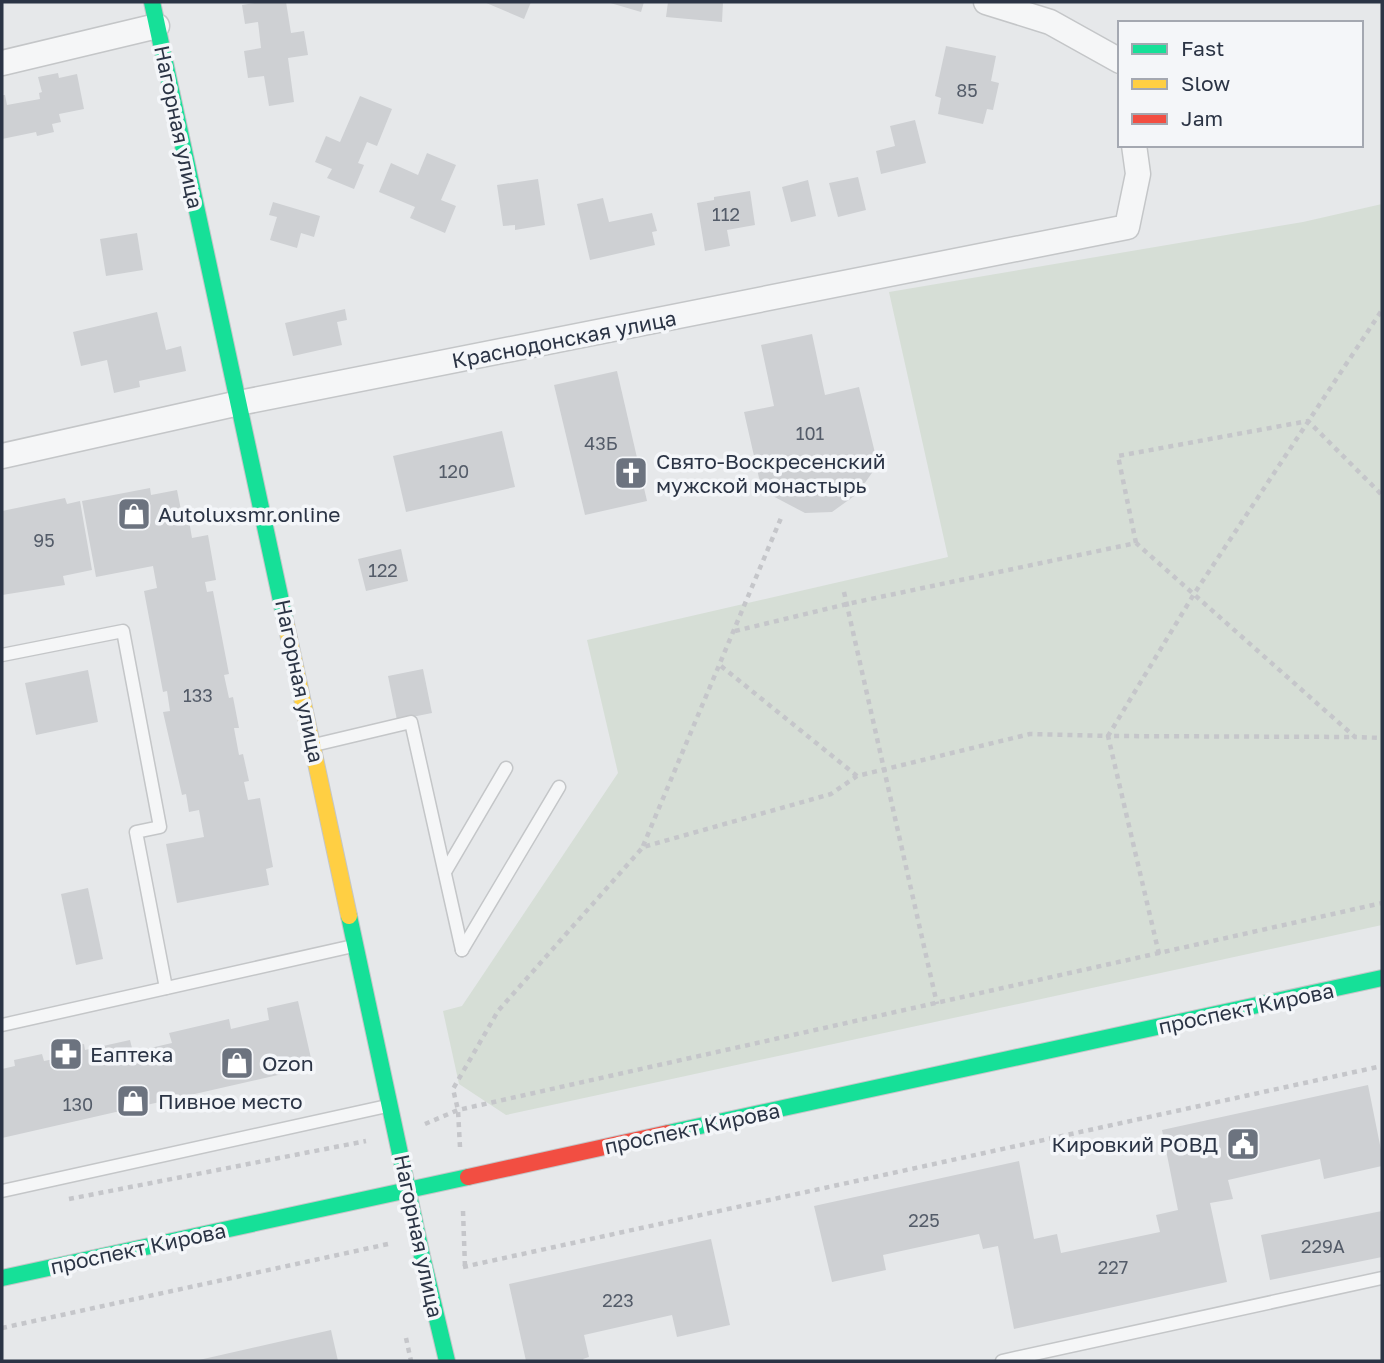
<svg xmlns="http://www.w3.org/2000/svg" width="1384" height="1363" font-family="'Golos Text',sans-serif">
<style>
.green{fill:#d6ded6}
.building{fill:#ced0d3}
.lines{fill:none;stroke-linecap:round;stroke-linejoin:round}
.lane-casing{stroke:#c4c6c8;stroke-width:15}
.street-casing{stroke:#c4c6c8;stroke-width:27}
.fast-casing{stroke:#c4c6c8;stroke-width:18}
.slow-casing{stroke:#c4c6c8;stroke-width:18}
.jam-casing{stroke:#c4c6c8;stroke-width:18}
.path{stroke:#c5c6ca;stroke-width:4.5;stroke-dasharray:5 5;stroke-linecap:butt}
.lane{stroke:#f5f6f7;stroke-width:12}
.street{stroke:#f5f6f7;stroke-width:24}
.fast{stroke:#16e098;stroke-width:16}
.slow{stroke:#ffcf43;stroke-width:16}
.jam{stroke:#f24e42;stroke-width:16}
.labels{text-anchor:middle;dominant-baseline:central;stroke-width:7;stroke-linejoin:round;paint-order:stroke}
.number-label{font-size:18px;fill:#545c69}
.street-label{font-size:21px;fill:#2b3445;stroke:#f4f6f9}
.poi-label{font-size:21px;fill:#2b3445;stroke:#f4f6f9;text-anchor:start}
</style>
<rect width="100%" height="100%" fill="#e6e8ea"/>
<path class="green" d="M1382 204V925L506 1115 459 1084 443 1011 462 1006 618 773 587 640 948 557 889 292 1303 222Z"/>
<g class="building">
<path d="M260 2H286L291 33 304 31 308 55 288 58 294 102 269 106 264 76 248 78 244 51 261 48 258 22 245 24 242 5Z"/>
<path d="M484 2H531L524 19Z"/>
<path d="M607 2H644L641 12Z"/>
<path d="M668 2H723L722 22 666 17Z"/>
<path d="M946 46 996 56 991 81 999 83 993 110 987 109 983 124 938 114 941 98 935 96Z"/>
<path d="M58 73 59 78 77 74 84 109 59 114 61 122 52 124 54 132 37 136 36 132 2 139V95H5L7 105 40 99 39 93 42 92 38 77Z"/>
<path d="M360 96 392 109 377 146 367 142 358 163 364 165 354 189 327 178 332 169 315 162 326 136 340 142Z"/>
<path d="M915 120 926 163 881 174 876 151 895 146 890 126Z"/>
<path d="M427 153 456 165 441 200 456 206 445 233 410 218 415 207 379 192 391 163 418 175Z"/>
<path d="M858 177 866 210 838 217 829 183Z"/>
<path d="M538 179 545 225 515 230V225L503 226 497 185Z"/>
<path d="M808 180 816 216 791 222 782 187Z"/>
<path d="M750 191 755 225 727 230 730 246 705 251 697 203 714 200V197Z"/>
<path d="M603 198 609 222 652 213 657 231 652 232 655 245 590 260 577 204Z"/>
<path d="M273 202 320 216 314 237 301 233 297 248 270 240 277 217 269 215Z"/>
<path d="M137 233 143 270 106 276 100 239Z"/>
<path d="M345 309 347 320 337 322 342 345 293 356 285 323Z"/>
<path d="M157 312 166 350 181 346 186 371 139 381 140 387 114 393 107 360 81 366 73 332Z"/>
<path d="M812 334 825 395 859 387 875 453 874 470 857 494 832 512 805 513 767 493 759 478 744 412 774 406 761 345Z"/>
<path d="M617 371 647 501 585 515 554 385Z"/>
<path d="M502 431 515 487 406 512 393 456Z"/>
<path d="M150 488 151 495 177 490 181 510 187 509 192 538 208 535 216 580 205 582 207 592 213 591 229 674 224 675 229 698 233 697 239 728H234L239 755 243 754 249 781 244 782 248 800 260 798 273 867 266 869 269 885 177 903 166 844 204 837 199 810 189 812 186 794 182 795 163 712 170 711 167 691 163 692 144 591 157 588 153 566 96 577 82 501Z"/>
<path d="M65 498 67 504 80 501 92 570 63 576 65 585 2 595V511Z"/>
<path d="M401 549 408 581 366 591 358 559Z"/>
<path d="M423 669 432 713 397 720 388 676Z"/>
<path d="M88 670 98 722 36 735 25 683Z"/>
<path d="M88 888 103 959 76 965 61 894Z"/>
<path d="M298 1001 313 1067 2 1138V1069L15 1066 14 1060 42 1054 44 1061 59 1058 57 1050 84 1044 85 1050 130 1040 133 1052 172 1043 169 1033 229 1019 231 1029 269 1020 267 1008Z"/>
<path d="M1368 1085 1382 1155V1166L1324 1179 1320 1159 1228 1180 1233 1199 1210 1203 1227 1282 1014 1329 998 1246 983 1249 979 1234 883 1255 886 1270 832 1282 814 1206 1019 1161 1034 1239 1057 1234 1061 1253 1160 1232 1156 1215 1178 1210 1162 1130Z"/>
<path d="M1382 1211V1257L1270 1280 1261 1235Z"/>
<path d="M711 1239 730 1325 677 1337 672 1315 584 1335 589 1357 583 1359 584 1361H526L509 1284Z"/>
<path d="M331 1330 338 1361H199V1360Z"/>
</g>
<g class="lines">
<defs>
<g id="lane">
<path d="M2 655 123 631 160 827 136 832 166 988"/>
<path d="M314 745 411 722 462 950"/>
<path d="M445 872 506 768"/>
<path d="M462 950 559 787"/>
<path d="M2 1025 353 946"/>
<path d="M2 1191 387 1106"/>
<path d="M1002 1361 1382 1278"/>
</g>
<g id="street">
<path d="M986 2 1050 22 1120 61"/>
<path d="M2 63 157 26"/>
<path d="M2 456 239 403 1127 227 1138 174 1134 145"/>
</g>
<g id="fast">
<path d="M152 2 286 624"/>
<path d="M349 916 422 1256 447 1361"/>
<path d="M668 1133 1382 978"/>
<path d="M2 1278 468 1177"/>
</g>
<path id="slow" d="M286 624 349 916"/>
<path id="jam" d="M468 1177 668 1133"/>
</defs>
<use href="#lane" class="lane-casing"/>
<use href="#street" class="street-casing"/>
<use href="#fast" class="fast-casing"/>
<use href="#slow" class="slow-casing"/>
<use href="#jam" class="jam-casing"/>
<g class="path">
<path d="M1136 543 1118 456 1308 421 1382 495"/>
<path d="M844 592 937 1004"/>
<path d="M735 631 847 604 1136 543 1355 737 1382 738"/>
<path d="M721 666 857 776"/>
<path d="M643 846 781 518"/>
<path d="M1159 954 1108 736 1355 737"/>
<path d="M425 1124 458 1110 1382 903"/>
<path d="M460 1147 458 1110 453 1089 498 1011 643 847 831 794 857 776 1030 734 1108 736 1194 594 1382 310"/>
<path d="M69 1199 366 1141"/>
<path d="M463 1211 465 1267"/>
<path d="M463 1267 1382 1066"/>
<path d="M2 1328 388 1244"/>
<path d="M406 1338 411 1361"/>
</g>
<use href="#lane" class="lane"/>
<use href="#street" class="street"/>
<use href="#fast" class="fast"/>
<use href="#slow" class="slow"/>
<use href="#jam" class="jam"/>
</g>
<defs>
<symbol id="church-square" viewBox="-11 -11 22 22"><rect x="-9" y="-9" width="18" height="18" rx="4" fill="#6c737f" stroke="#f4f6f9"/><path d="M-1.2-6h2.4v3.5h3.3v2.4h-3.3V6h-2.4V-.1h-3.3v-2.4h3.3Z" fill="#fff"/></symbol>
<symbol id="shop-square" viewBox="-11 -11 22 22"><rect x="-9" y="-9" width="18" height="18" rx="4" fill="#6c737f" stroke="#f4f6f9"/><path d="M-5-2.5h2.3a2.7 3.5 0 0 1 5.4 0H5L5.5 6h-11ZM-1.5-2.5h3a1.5 2.3 0 0 0-3 0Z" fill="#fff"/></symbol>
<symbol id="pharmacy-square" viewBox="-11 -11 22 22"><rect x="-9" y="-9" width="18" height="18" rx="4" fill="#6c737f" stroke="#f4f6f9"/><path d="M-2-6h4v4h4v4h-4v4h-4v-4h-4v-4h4Z" fill="#fff"/></symbol>
<symbol id="civic-square" viewBox="-11 -11 22 22"><rect x="-9" y="-9" width="18" height="18" rx="4" fill="#6c737f" stroke="#f4f6f9"/><path d="M-.6-6.5H3V-4.5H.6V-3L4-1V1h2V6H-6V1h2V-1L-.6-3ZM-1.2 2.5V6h2.4V2.5Z" fill="#fff"/></symbol>
</defs>
<g fill-rule="evenodd">
<use href="#church-square" x="612" y="454" width="38" height="38"/>
<use href="#shop-square" x="115" y="495" width="38" height="38"/>
<use href="#pharmacy-square" x="47" y="1035" width="38" height="38"/>
<use href="#shop-square" x="218" y="1044" width="38" height="38"/>
<use href="#shop-square" x="114" y="1082" width="38" height="38"/>
<use href="#civic-square" x="1224" y="1125" width="38" height="38"/>
</g>
<g class="labels">
<g class="number-label">
<text x="967" y="90">85</text>
<text x="726" y="214">112</text>
<text x="810" y="433">101</text>
<text x="601" y="443">43Б</text>
<text x="454" y="471">120</text>
<text x="44" y="540">95</text>
<text x="383" y="570">122</text>
<text x="198" y="695">133</text>
<text x="78" y="1104">130</text>
<text x="924" y="1220">225</text>
<text x="1323" y="1246">229А</text>
<text x="1113" y="1267">227</text>
<text x="618" y="1300">223</text>
</g>
<g class="street-label">
<text transform="translate(179 127) rotate(78)">Нагорная улица</text>
<text transform="translate(564 339) rotate(-11)">Краснодонская улица</text>
<text transform="translate(300 681) rotate(78)">Нагорная улица</text>
<text transform="translate(1246 1008) rotate(-12)">проспект Кирова</text>
<text transform="translate(692 1128) rotate(-12)">проспект Кирова</text>
<text transform="translate(419 1236) rotate(78)">Нагорная улица</text>
<text transform="translate(138 1248) rotate(-12)">проспект Кирова</text>
</g>
<g class="poi-label">
<text x="656" y="461">Свято-Воскресенский<tspan x="656" dy="24">мужской монастырь</tspan></text>
<text x="158" y="514">Autoluxsmr.online</text>
<text x="90" y="1054">Еаптека</text>
<text x="262" y="1063">Ozon</text>
<text x="158" y="1101">Пивное место</text>
<text x="1218" y="1144" text-anchor="end">Кировкий РОВД</text>
</g>
</g>
<rect width="1384" height="1363" fill="none" stroke="#2b3445" stroke-width="7"/>
<rect x="1118" y="21" width="245" height="126" fill="#f4f6f9" stroke="#a4a8b1" stroke-width="2"/>
<rect x="1132" y="44" width="35" height="10" fill="#16e098" stroke="#a4a8b1" stroke-width="2"/>
<text x="1181" y="56" font-size="21" fill="#2b3445">Fast</text>
<rect x="1132" y="79" width="35" height="10" fill="#ffcf43" stroke="#a4a8b1" stroke-width="2"/>
<text x="1181" y="91" font-size="21" fill="#2b3445">Slow</text>
<rect x="1132" y="114" width="35" height="10" fill="#f24e42" stroke="#a4a8b1" stroke-width="2"/>
<text x="1181" y="126" font-size="21" fill="#2b3445">Jam</text>
</svg>
